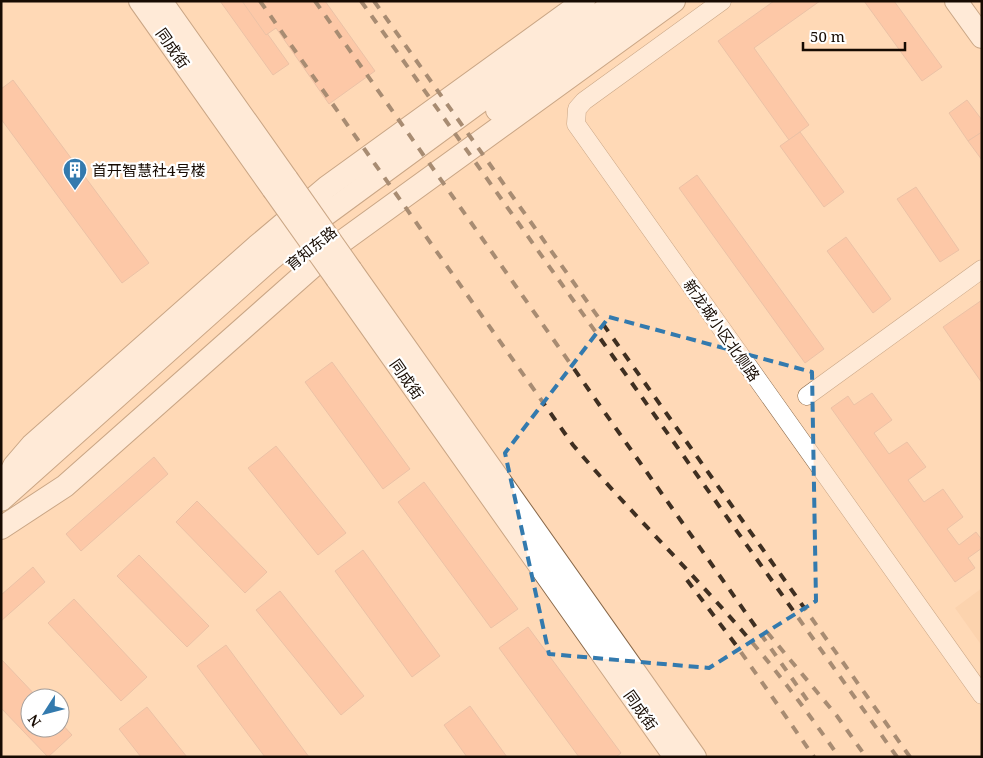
<svg xmlns="http://www.w3.org/2000/svg" width="983" height="758" font-family="'Noto Serif','Noto Sans SC',serif">
<style>
.built{fill:#f8cca5}
.building{fill:#fab495;stroke:#d3a591}
.lines{fill:none;stroke-linecap:round;stroke-linejoin:round}
.minor-casing{stroke:#896849;stroke-width:19}
.major-casing{stroke:#896849;stroke-width:24}
.minor{stroke:#fff;stroke-width:18}
.major{stroke:#fff;stroke-width:22}
.rail{stroke:#3f2f21;stroke-width:4;stroke-dasharray:9 9;stroke-linecap:butt}
.major-bridge-casing{stroke:#896849;stroke-width:24;stroke-linecap:butt}
.major-bridge{stroke:#fff;stroke-width:22}
.marked{fill:none;stroke:#337aae;stroke-width:4;stroke-dasharray:10 6;stroke-linejoin:round}
.labels{text-anchor:middle;dominant-baseline:central;stroke-width:4.5;stroke-linejoin:round;paint-order:stroke}
.street-label{font-size:15px;fill:#170b02;stroke:#fff}
.poi-label{font-size:15px;fill:#170b02;stroke:#fff;text-anchor:start}
</style>
<rect width="100%" height="100%" fill="#ffd9b7"/>
<path class="built" d="M982 588V646L955 608Z"/>
<g class="building">
<path d="M220 1H244L289 64 273 75Z"/>
<path d="M242 1H325L375 71 329 104 276 28 266 35Z"/>
<path d="M774 1H820L754 48 809 125 789 140 718 41Z"/>
<path d="M864 1H894L942 67 922 81Z"/>
<path d="M13 80 149 263 122 283 1 119V89Z"/>
<path d="M967 100 982 120V132L968 141 949 113Z"/>
<path d="M800 132 844 192 824 207 780 146Z"/>
<path d="M982 132V160L968 141Z"/>
<path d="M697 175 824 349 805 363 679 188Z"/>
<path d="M916 187 959 250 940 262 897 199Z"/>
<path d="M846 237 891 299 873 313 827 251Z"/>
<path d="M982 300 981 330 982 383 943 327Z"/>
<path d="M332 362 410 469 383 489 305 382Z"/>
<path d="M872 393 892 420 874 433 889 454 907 442 926 467 908 480 924 502 943 489 963 517 947 529 959 545 976 532 982 540V548L968 558 975 568 955 582 831 408 848 396 854 405Z"/>
<path d="M276 446 346 533 318 555 248 468Z"/>
<path d="M154 457 168 474 81 551 66 534Z"/>
<path d="M424 482 518 609 491 628 398 502Z"/>
<path d="M197 501 267 572 245 593 176 522Z"/>
<path d="M363 550 440 656 412 677 335 571Z"/>
<path d="M139 555 209 626 187 647 117 576Z"/>
<path d="M33 567 45 582 1 621V595Z"/>
<path d="M280 591 364 696 341 715 256 610Z"/>
<path d="M74 599 147 677 121 701 48 623Z"/>
<path d="M528 627 621 753 616 757H579L499 648Z"/>
<path d="M226 645 309 757H265L197 666Z"/>
<path d="M2 660 38 698H30V728H60V722L72 735 48 757 1 708Z"/>
<path d="M470 706 507 757H467L444 725Z"/>
<path d="M147 707 187 757H141L119 729Z"/>
</g>
<g class="lines">
<defs>
<g id="minor">
<path d="M722 1 584 101 577 109 576 124 982 695"/>
<path d="M807 396 982 269"/>
</g>
<g id="major">
<path d="M140 1 273 189"/>
<path d="M161 1 287 179"/>
<path d="M956 1 982 37"/>
<path d="M497 110 646 1"/>
<path d="M351 270 695 757"/>
<path d="M337 279 675 757"/>
<path d="M1 492 14 466 32 445 257 246 327 187 584 1"/>
<path d="M1 500 270 260 317 221 617 1"/>
<path d="M1 528 65 486 336 246 674 1"/>
</g>
</defs>
<use href="#minor" class="minor-casing"/>
<use href="#major" class="major-casing"/>
<use href="#minor" class="minor"/>
<use href="#major" class="major"/>
<g class="rail">
<path d="M260 1 573 445C628 510 689 569 744 633 778 672 809 714 839 757"/>
<path d="M315 1 810 704"/>
<path d="M361 1 897 757"/>
<path d="M374 1 910 757"/>
<path d="M687 580 736 645 814 757"/>
<path d="M767 632 837 716 866 757"/>
</g>
<defs>
<g id="major-bridge">
<path d="M287 179 351 270"/>
<path d="M273 189 337 279"/>
</g>
</defs>
<use href="#major-bridge" class="major-bridge-casing"/>
<use href="#major-bridge" class="major-bridge"/>
</g>
<path d="M0 0H983V758H0ZM609 317 812 372 816 601 709 668 549 654 505 453Z" fill="#ffd9b7" fill-opacity=".55" fill-rule="evenodd"/>
<path class="marked" d="M609 317 812 372 816 601 709 668 549 654 505 453Z"/>
<defs>
<symbol id="building-pin" viewBox="-11 -11 22 30"><path d="M0 17L-7.5 6A9.5 9.5 0 1 1 7.5 6Z" fill="#337aae" stroke="#fff"/><path d="M-4-6H4V6H1V3H-1V6H-4ZM-2.5-4.3h1.7v1.8h-1.7ZM.8-4.3h1.7v1.8H.8ZM-2.5-1h1.7V.8h-1.7ZM.8-1h1.7V.8H.8Z" fill="#fff"/></symbol>
</defs>
<g fill-rule="evenodd">
<use href="#building-pin" x="61" y="156" width="28" height="38"/>
</g>
<g class="labels">
<g class="street-label">
<text transform="translate(173 48) rotate(55)">同成街</text>
<text transform="translate(311 248) rotate(-39)">育知东路</text>
<text transform="translate(722 330) rotate(55)">新龙城小区北侧路</text>
<text transform="translate(407 379) rotate(55)">同成街</text>
<text transform="translate(641 710) rotate(55)">同成街</text>
</g>
<g class="poi-label">
<text x="92" y="170">首开智慧社4号楼</text>
</g>
</g>
<rect width="983" height="758" fill="none" stroke="#170b02" stroke-width="5"/>
<g transform="translate(45 713) rotate(234)"><circle r="24" fill="#ffffff" stroke="#a29d9a"/>
<path d="M0-4L9 19L0 12L-9 19Z" fill="#337aae"/>
<text y="-8" font-size="14" font-weight="bold" text-anchor="middle" fill="#170b02">N</text>
</g>
<path d="M803 42v8h102v-8" fill="none" stroke="#170b02" stroke-width="2.5"/>
<text x="810" y="42" font-size="15" fill="#170b02" stroke="#ffffff" stroke-width="4" paint-order="stroke">50 m</text>
</svg>
